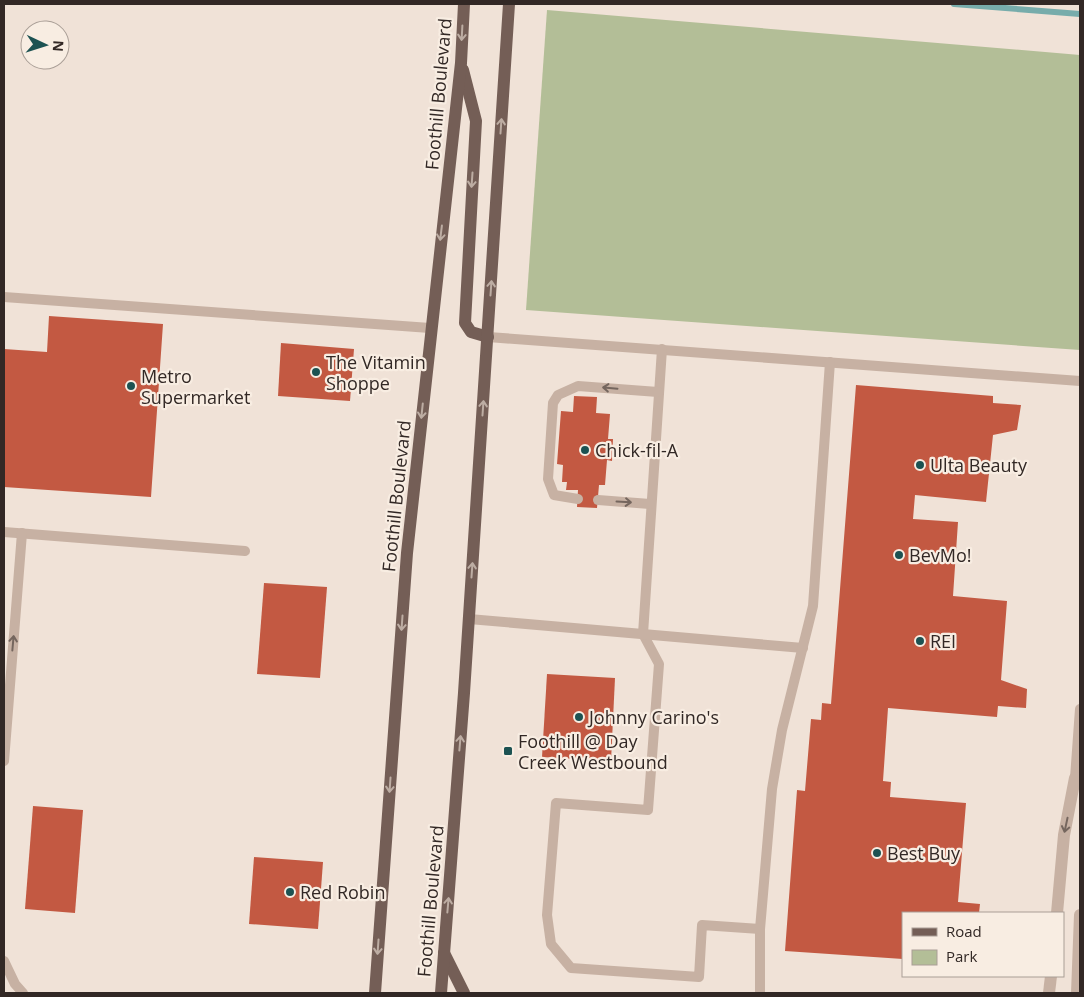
<svg xmlns="http://www.w3.org/2000/svg" width="1084" height="997" font-family="'Open Sans',sans-serif">
<style>
.green{fill:#b3be97}
.lines{fill:none;stroke-linecap:round;stroke-linejoin:round}
.stream{stroke:#77acab;stroke-width:6}
.building{fill:#c35942}
.lane{stroke:#c7b1a3;stroke-width:10}
.street{stroke:#c7b1a3;stroke-width:12}
.primary{stroke:#745e56;stroke-width:12}
.oneway{stroke:#bdada3}
.oneway2{stroke:#75665e}
.poi-dot{fill:#1c5252;stroke:#f8ede2;stroke-width:2}
.labels{text-anchor:middle;dominant-baseline:central;stroke-width:4.5;stroke-linejoin:round;paint-order:stroke}
.street-label{font-size:18px;fill:#322825;stroke:#f8ede2}
.poi-label{font-size:18px;fill:#322825;stroke:#f8ede2;text-anchor:start}
</style>
<rect width="100%" height="100%" fill="#f0e2d7"/>
<path class="green" d="M547 10 1080 55V350L526 310Z"/>
<g class="lines">
<path class="stream" d="M954 4 1080 14"/>
</g>
<g class="building">
<path d="M49 316 163 324 151 497 4 487V349L47 352Z"/>
<path d="M281 343 354 349 350 401 278 396Z"/>
<path d="M856 385 993 396V403L1021 405 1017 430 993 435 986 502 915 495 913 519 958 522 953 596 1007 601 1001 680 1027 689 1026 708 998 706 997 717 888 708 883 781 891 782 890 797 966 803 958 902 980 904 979 913H903V959L785 951 797 790 805 791 811 719 821 720 822 703 831 704Z"/>
<path d="M574 396 597 397 596 413 610 414 608 439H613L612 461 607 460 605 485H599L597 508 577 507 578 490H566L567 482H562L563 465 557 464 561 411 573 412Z"/>
<path d="M264 583 327 587 320 678 257 674Z"/>
<path d="M547 674 615 678 611 761 542 757Z"/>
<path d="M33 806 83 810 75 913 25 909Z"/>
<path d="M254 857 323 862 318 929 249 924Z"/>
</g>
<g class="lines">
<g class="lane">
<path d="M4 297 430 328"/>
<path d="M488 337 1080 381"/>
<path d="M662 349 643 634 659 664 648 810 556 803 547 915 551 944 571 968 699 977 702 925 760 929"/>
<path d="M578 499 554 495 548 479 553 403 558 395 578 386 658 392"/>
<path d="M598 500 650 504"/>
<path d="M4 532 245 551"/>
<path d="M469 619 803 648"/>
<path d="M1080 709 1075 778H1080"/>
<path d="M4 761 22 533"/>
<path d="M4 961 15 984 23 993"/>
<path d="M760 993V929L772 789 782 730 813 606 830 362"/>
</g>
<g class="street">
<path d="M1057 913 1064 835 1075 778"/>
<path d="M1049 993 1051 976"/>
<path d="M1077 993 1080 915"/>
</g>
<g class="primary">
<path d="M463 70 476 121 465 323 471 332 488 337"/>
<path d="M444 953 464 993"/>
<path d="M375 993 407 553 461 63 464 4"/>
<path d="M441 993 464 693 509 4"/>
</g>
</g>
<defs><path id="oneway-shaft" d="M-6 0H5M1.5-3L5.5 0L1.5 3" fill="none" stroke-width="1.6" stroke-linecap="round" stroke-linejoin="round" transform="scale(1.25)"/></defs>
<g class="oneway">
<use href="#oneway-shaft" transform="translate(462 33) rotate(93)"/>
<use href="#oneway-shaft" transform="translate(501 126) rotate(-86)"/>
<use href="#oneway-shaft" transform="translate(472 180) rotate(94)"/>
<use href="#oneway-shaft" transform="translate(441 233) rotate(97)"/>
<use href="#oneway-shaft" transform="translate(491 288) rotate(-86)"/>
<use href="#oneway-shaft" transform="translate(483 408) rotate(-86)"/>
<use href="#oneway-shaft" transform="translate(422 411) rotate(96)"/>
<use href="#oneway-shaft" transform="translate(472 570) rotate(-86)"/>
<use href="#oneway-shaft" transform="translate(402 623) rotate(94)"/>
<use href="#oneway-shaft" transform="translate(460 743) rotate(-85)"/>
<use href="#oneway-shaft" transform="translate(390 785) rotate(94)"/>
<use href="#oneway-shaft" transform="translate(448 905) rotate(-85)"/>
<use href="#oneway-shaft" transform="translate(378 947) rotate(94)"/>
</g>
<g class="oneway2">
<use href="#oneway-shaft" transform="translate(610 388) rotate(-175)"/>
<use href="#oneway-shaft" transform="translate(624 502) rotate(3)"/>
<use href="#oneway-shaft" transform="translate(13 643) rotate(-85)"/>
<use href="#oneway-shaft" transform="translate(1066 825) rotate(102)"/>
</g>
<g class="poi-dot">
<circle cx="316" cy="372" r="5"/>
<circle cx="131" cy="386" r="5"/>
<circle cx="585" cy="450" r="5"/>
<circle cx="920" cy="465" r="5"/>
<circle cx="899" cy="555" r="5"/>
<circle cx="920" cy="641" r="5"/>
<circle cx="579" cy="717" r="5"/>
<rect x="503" y="746" width="10" height="10" rx="2.5"/>
<circle cx="877" cy="853" r="5"/>
<circle cx="290" cy="892" r="5"/>
</g>
<g class="labels">
<g class="street-label">
<text transform="translate(438 94) rotate(-85)">Foothill Boulevard</text>
<text transform="translate(396 496) rotate(-84)">Foothill Boulevard</text>
<text transform="translate(430 901) rotate(-85)">Foothill Boulevard</text>
</g>
<g class="poi-label">
<text x="326" y="362">The Vitamin<tspan x="326" dy="21">Shoppe</tspan></text>
<text x="141" y="376">Metro<tspan x="141" dy="21">Supermarket</tspan></text>
<text x="595" y="450">Chick-fil-A</text>
<text x="930" y="465">Ulta Beauty</text>
<text x="909" y="555">BevMo!</text>
<text x="930" y="641">REI</text>
<text x="589" y="717">Johnny Carino's</text>
<text x="518" y="741">Foothill @ Day<tspan x="518" dy="21">Creek Westbound</tspan></text>
<text x="887" y="853">Best Buy</text>
<text x="300" y="892">Red Robin</text>
</g>
</g>
<rect width="1084" height="997" fill="none" stroke="#322825" stroke-width="10"/>
<rect x="902" y="912" width="162" height="65" fill="#f8ede2" stroke="#a99e96"/>
<rect x="912" y="928" width="25" height="8" fill="#745e56" stroke="#a99e96"/>
<text x="946" y="937" font-size="15" fill="#322825">Road</text>
<rect x="912" y="950" width="25" height="15" fill="#b3be97" stroke="#a99e96"/>
<text x="946" y="962" font-size="15" fill="#322825">Park</text>
<g transform="translate(45 45) rotate(94)"><circle r="24" fill="#f8ede2" stroke="#a99e96"/>
<path d="M0-4L9 19L0 12L-9 19Z" fill="#1c5252"/>
<text y="-8" font-size="14" font-weight="bold" text-anchor="middle" fill="#322825">N</text>
</g>
</svg>
